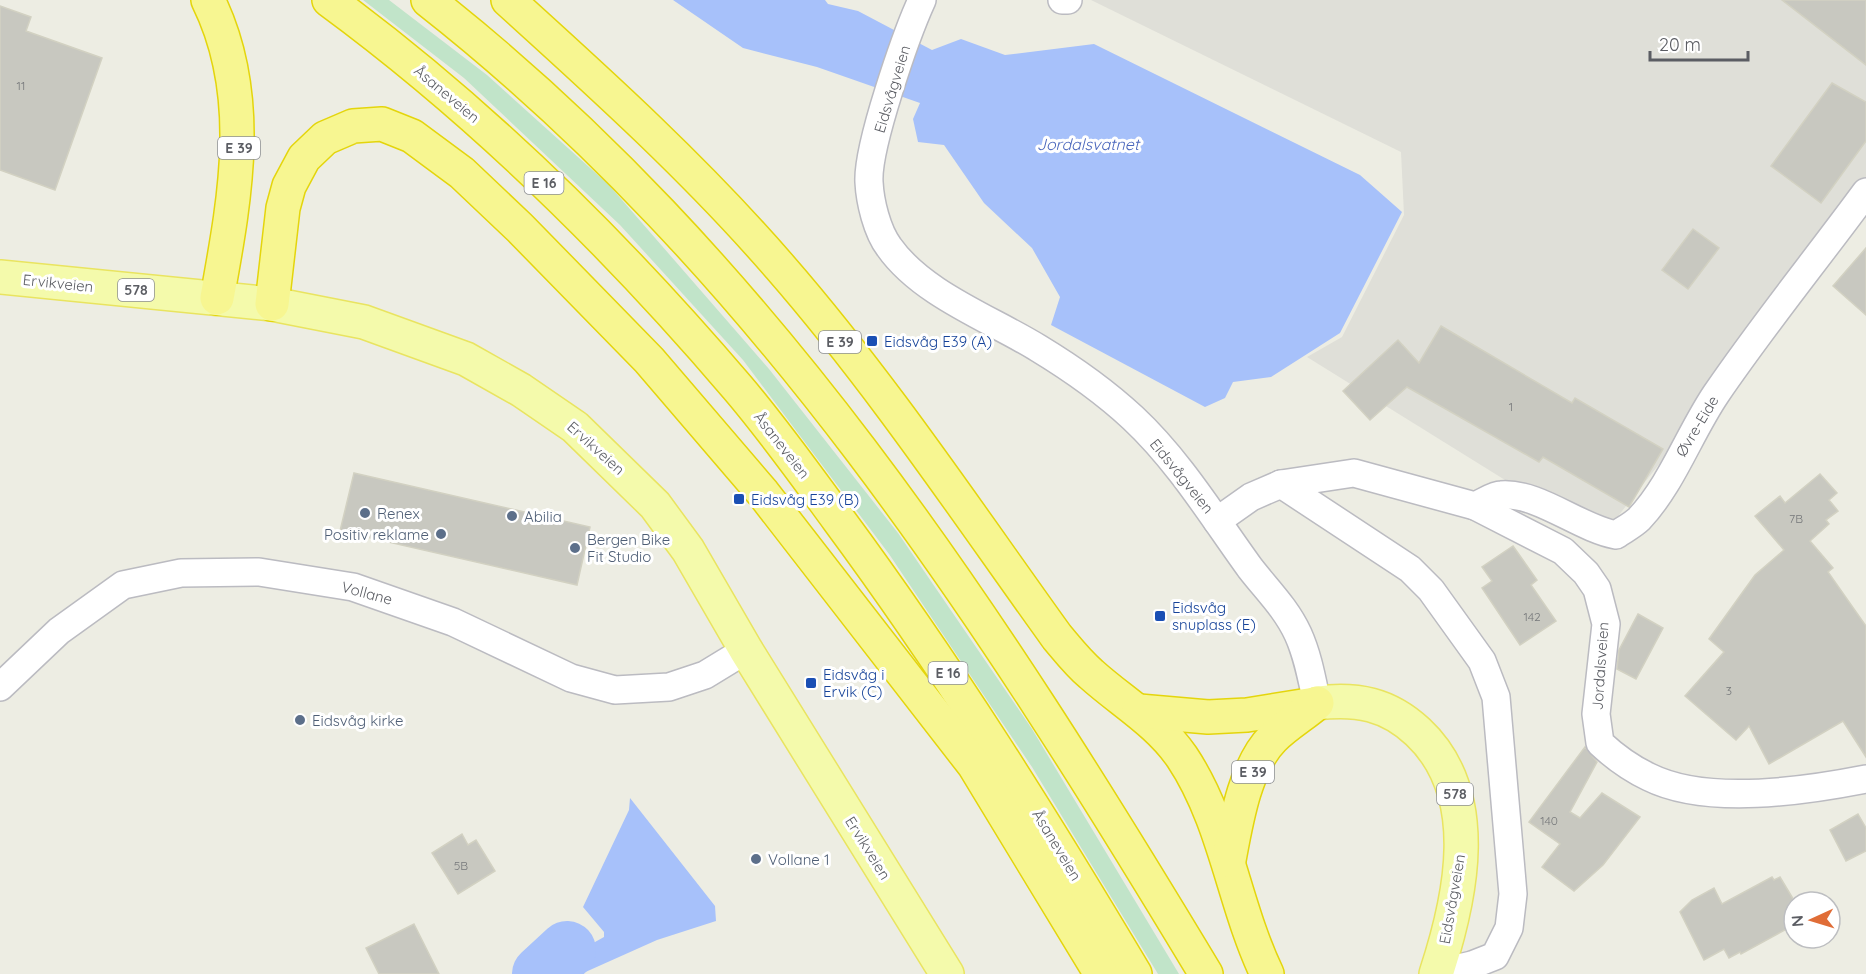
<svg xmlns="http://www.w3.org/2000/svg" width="1866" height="974" font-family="Quicksand,sans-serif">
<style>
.industrial{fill:#dfdfd8}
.green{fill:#c1e4c9}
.water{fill:#a7c1fa}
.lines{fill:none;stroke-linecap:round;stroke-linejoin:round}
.river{stroke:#a7c1fa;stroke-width:58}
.building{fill:#c8c8c0;stroke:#d2d1c2;stroke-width:1.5}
.street-casing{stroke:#bbbbc1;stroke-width:30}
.primary-casing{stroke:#e9e460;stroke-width:36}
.highway-casing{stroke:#e4d50c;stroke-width:36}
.street{stroke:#fff;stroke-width:27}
.primary{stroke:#f4faab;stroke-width:33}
.highway{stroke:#f7f691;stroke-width:33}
.transit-dot{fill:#1a4fb4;stroke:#fff;stroke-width:2}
.service-dot{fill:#5c6f8a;stroke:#fff;stroke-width:2}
.labels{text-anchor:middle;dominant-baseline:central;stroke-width:6;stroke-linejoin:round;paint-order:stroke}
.number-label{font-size:12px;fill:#76787a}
.shield{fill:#fff;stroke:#8c8e92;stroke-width:1.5}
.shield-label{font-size:14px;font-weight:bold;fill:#5b5d63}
.street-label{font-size:15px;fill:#5b5d63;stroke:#fff}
.transit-label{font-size:15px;fill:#164399;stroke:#fff;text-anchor:start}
.service-label{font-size:15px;fill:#4e5e75;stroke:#fff;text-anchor:start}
.water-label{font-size:16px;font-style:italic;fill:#4a66bc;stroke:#fff}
</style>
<rect width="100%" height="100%" fill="#edede3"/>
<path class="industrial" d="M1091 0H1866V202L1600 539 1307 357 1342 337 1404 215 1401 152Z"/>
<path class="green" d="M363 0H389L487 75 609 185 769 369 898 533 1032 729 1179 974H1158L1032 767 889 554 743 360 620 225 464 78Z"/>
<g class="water">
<path d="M673 0H825L828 4 858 11 932 50 961 39 1005 55 1094 44 1360 175 1402 212 1340 333 1271 377 1233 382 1225 398 1205 407 1051 325 1060 297 1032 248 984 203 944 145 918 142 913 119 920 103 817 67 743 48Z"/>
<path d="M630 798 715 906 716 921 657 940 581 974H541L567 950 586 947 604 937V932L583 907 629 810Z"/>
</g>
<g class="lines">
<path class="river" d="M541 974 567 950"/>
</g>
<g class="building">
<path d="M1782 0H1866V65Z"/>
<path d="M0 6 31 17 26 31 102 58 55 190 0 170Z"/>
<path d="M1832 83 1866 102V141L1821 203 1771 166Z"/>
<path d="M1693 229 1719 248 1688 289 1662 270Z"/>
<path d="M1866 248V315L1833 286Z"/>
<path d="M1441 326 1572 403 1575 398 1663 449 1629 507 1543 457 1539 462 1407 387 1370 420 1343 391 1398 340 1419 363Z"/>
<path d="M354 473 590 527 577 585 340 531Z"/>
<path d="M1820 474 1837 493 1829 500 1838 511 1826 520 1829 524 1810 541 1833 568 1828 572 1866 626V757L1843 721 1769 764 1749 726 1736 740 1685 696 1724 652 1709 639 1755 575 1784 550 1755 516 1780 496 1785 503Z"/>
<path d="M1513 546 1537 580 1531 585 1556 621 1520 645 1482 588 1492 581 1482 567Z"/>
<path d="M1638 614 1663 628 1636 679 1617 669 1619 650Z"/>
<path d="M1585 747 1597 762 1570 812 1580 818 1602 793 1640 817 1603 865 1574 891 1542 867 1560 844 1529 822Z"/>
<path d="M1858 814 1866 828V851L1846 861 1830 830Z"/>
<path d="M462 834 468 845 476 840 495 871 458 894 432 853Z"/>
<path d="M1772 877 1774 880 1780 877 1795 902 1794 925 1741 954 1740 952 1729 958 1724 949 1704 960 1680 912 1692 900 1714 888 1722 904Z"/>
<path d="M414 924 439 974H379L366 948Z"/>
</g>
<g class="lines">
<defs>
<g id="street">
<path d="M922 0C906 35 867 147 869 182 870 202 877 231 889 247 922 294 991 319 1038 348 1071 368 1105 392 1133 418 1179 461 1213 517 1250 568 1267 590 1286 608 1298 634 1308 656 1312 680 1317 703"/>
<path d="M1062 0H1068"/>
<path d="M1281 484 1410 569 1431 590 1482 661 1496 697 1513 894 1509 928 1495 956 1472 965 1437 973"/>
<path d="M1475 506C1483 503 1493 495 1501 495 1538 492 1579 528 1616 535 1623 530 1633 525 1639 519 1672 484 1689 434 1716 394 1763 325 1816 260 1866 192"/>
<path d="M1217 521 1251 497 1281 484 1354 473 1475 506 1563 551 1586 573 1597 589 1606 624 1596 714 1600 743C1615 757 1630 768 1649 777 1707 806 1805 791 1866 779"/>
<path d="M0 687 59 631 123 585 181 573 259 572 353 587 453 622 571 678 615 690 669 687 705 675 746 650"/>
</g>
<g id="primary">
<path d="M0 277 272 304 364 322 466 359 521 390 575 427 655 505 688 550 746 650 947 974"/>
<path d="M1317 703C1357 698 1388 704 1418 732 1484 794 1461 898 1436 974"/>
</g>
<g id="highway">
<path d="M208 0C255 95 235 198 217 298"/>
<path d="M329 0C480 111 615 244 737 387 773 429 805 474 838 519 946 665 1042 818 1135 974"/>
<path d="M428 0C763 263 989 614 1206 974"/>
<path d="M508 0C602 85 697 171 780 267 881 383 967 512 1057 637 1068 650 1078 663 1091 674 1122 702 1158 722 1182 757 1226 823 1233 903 1267 974"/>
<path d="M272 304 283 208 289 186 304 158 325 138 353 126 382 124 412 136 462 173 520 228 649 360 763 493 974 765 1101 974"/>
<path d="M1139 711 1208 717 1247 715 1315 704"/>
<path d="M1229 860C1236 822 1245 766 1273 738 1286 725 1303 715 1317 703"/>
</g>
</defs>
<use href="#street" class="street-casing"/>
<use href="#primary" class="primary-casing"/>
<use href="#highway" class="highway-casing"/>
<use href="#street" class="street"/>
<use href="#primary" class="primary"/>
<use href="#highway" class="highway"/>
</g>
<g class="transit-dot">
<rect x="866" y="335" width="12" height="12" rx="3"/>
<rect x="733" y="493" width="12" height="12" rx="3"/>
<rect x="1154" y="610" width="12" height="12" rx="3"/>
<rect x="805" y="677" width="12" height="12" rx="3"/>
</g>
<g class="service-dot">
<circle cx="365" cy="513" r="6"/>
<circle cx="512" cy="516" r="6"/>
<circle cx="441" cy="534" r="6"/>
<circle cx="575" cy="548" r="6"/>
<circle cx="300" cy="720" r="6"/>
<circle cx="756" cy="859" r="6"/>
</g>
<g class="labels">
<g class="number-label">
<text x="21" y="85">11</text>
<text x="1511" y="406">1</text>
<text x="1796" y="518">7B</text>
<text x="1532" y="616">142</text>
<text x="1729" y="690">3</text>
<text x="1549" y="820">140</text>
<text x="461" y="865">5B</text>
</g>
<g class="shield">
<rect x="218" y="137" width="42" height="22" rx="4.5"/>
<rect x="524.5" y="172" width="39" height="22" rx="4.5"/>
<rect x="118" y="279" width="36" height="22" rx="4.5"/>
<rect x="819" y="331" width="42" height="22" rx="4.5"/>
<rect x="928.5" y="662" width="39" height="22" rx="4.5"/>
<rect x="1232" y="761" width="42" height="22" rx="4.5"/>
<rect x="1437" y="783" width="36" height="22" rx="4.5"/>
</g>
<g class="shield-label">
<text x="239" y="148">E 39</text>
<text x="544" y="183">E 16</text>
<text x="136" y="290">578</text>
<text x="840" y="342">E 39</text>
<text x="948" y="673">E 16</text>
<text x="1253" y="772">E 39</text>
<text x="1455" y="794">578</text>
</g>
<g class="street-label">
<text transform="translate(892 89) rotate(-73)">Eidsvågveien</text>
<text transform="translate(447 94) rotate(40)">Åsaneveien</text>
<text transform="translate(58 283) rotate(6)">Ervikveien</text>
<text transform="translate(1697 426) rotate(-59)">Øvre-Eide</text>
<text transform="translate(782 445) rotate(52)">Åsaneveien</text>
<text transform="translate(596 448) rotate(42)">Ervikveien</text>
<text transform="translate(1182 476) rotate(51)">Eidsvågveien</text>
<text transform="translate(367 593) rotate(15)">Vollane</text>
<text transform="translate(1600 666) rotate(-86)">Jordalsveien</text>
<text transform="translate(1057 845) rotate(59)">Åsaneveien</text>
<text transform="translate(868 848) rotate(58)">Ervikveien</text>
<text transform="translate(1452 899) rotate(-80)">Eidsvågveien</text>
</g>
<g class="transit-label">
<text x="884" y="341">Eidsvåg E39 (A)</text>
<text x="751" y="499">Eidsvåg E39 (B)</text>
<text x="1172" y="607">Eidsvåg<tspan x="1172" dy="17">snuplass (E)</tspan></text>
<text x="823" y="674">Eidsvåg i<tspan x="823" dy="17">Ervik (C)</tspan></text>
</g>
<g class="service-label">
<text x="377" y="513">Renex</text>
<text x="524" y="516">Abilia</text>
<text x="429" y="534" text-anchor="end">Positiv reklame</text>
<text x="587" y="539">Bergen Bike<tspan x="587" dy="17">Fit Studio</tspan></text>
<text x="312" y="720">Eidsvåg kirke</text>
<text x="768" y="859">Vollane 1</text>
</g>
<g class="water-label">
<text x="1088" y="144">Jordalsvatnet</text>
</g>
</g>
<g transform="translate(1812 920) rotate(266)"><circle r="28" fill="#ffffff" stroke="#bdbec1" stroke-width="1.5"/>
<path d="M0-4.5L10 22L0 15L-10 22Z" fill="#e06d37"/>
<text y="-9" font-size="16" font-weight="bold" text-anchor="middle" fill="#5b5d63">N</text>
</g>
<path d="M1650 51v9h98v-9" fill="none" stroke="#5b5d63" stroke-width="3"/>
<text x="1659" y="51" font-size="18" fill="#5b5d63" stroke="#ffffff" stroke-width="4.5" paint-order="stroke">20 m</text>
</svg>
